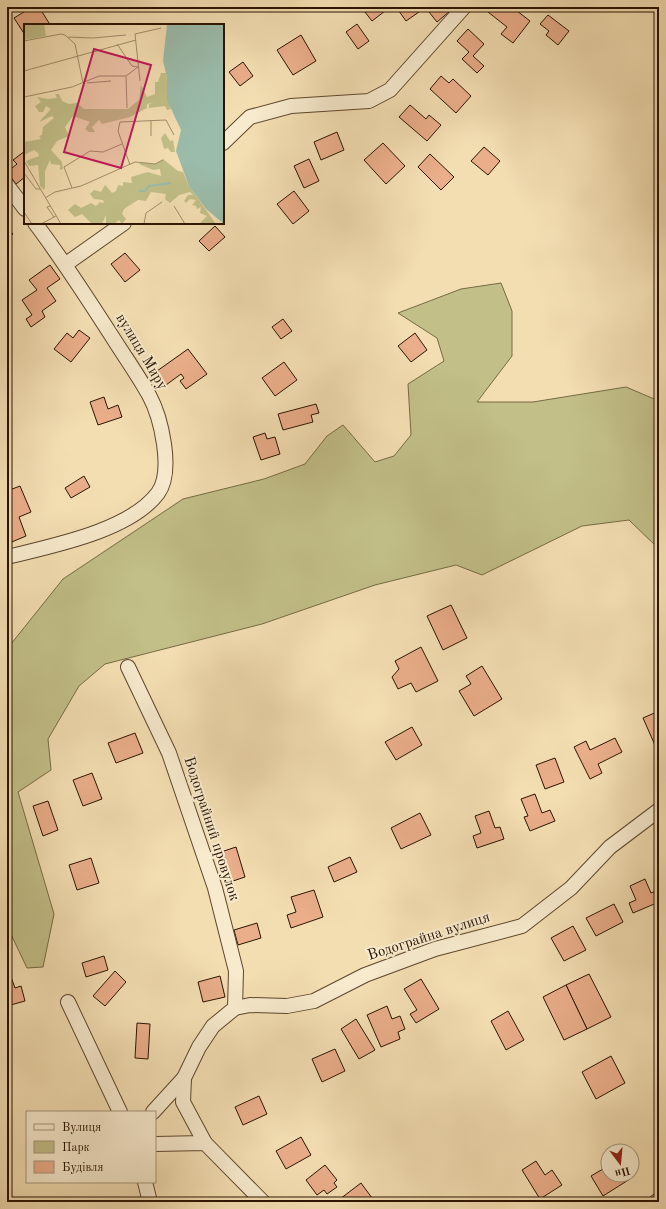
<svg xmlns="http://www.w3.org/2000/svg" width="666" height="1209" font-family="'Old Standard TT',serif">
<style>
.green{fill:#c2bf88;stroke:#766a44}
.building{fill:#eaae8a;stroke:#2b1400}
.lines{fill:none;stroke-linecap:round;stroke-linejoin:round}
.minor-casing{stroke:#5d462c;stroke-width:16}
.minor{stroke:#f7eacd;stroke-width:14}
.labels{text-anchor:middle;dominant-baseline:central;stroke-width:4;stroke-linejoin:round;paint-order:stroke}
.street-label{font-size:15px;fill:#2b1400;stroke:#f7eacd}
.inset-river{fill:none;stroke:#9bbcab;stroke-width:2}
.inset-road{fill:none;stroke:#a38d6b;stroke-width:1}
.view{fill:#c2185b;fill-opacity:0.15;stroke:#c2185b;stroke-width:2}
.inset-edge{fill:none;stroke:#2b1400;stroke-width:2}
</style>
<rect width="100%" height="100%" fill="#f3deb2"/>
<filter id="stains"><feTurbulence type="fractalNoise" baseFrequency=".005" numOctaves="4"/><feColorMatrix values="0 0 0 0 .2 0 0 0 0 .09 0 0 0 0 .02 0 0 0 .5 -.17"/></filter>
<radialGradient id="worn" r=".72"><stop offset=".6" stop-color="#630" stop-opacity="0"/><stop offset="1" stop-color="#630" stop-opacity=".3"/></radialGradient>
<path class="green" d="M501 283 512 311V356L477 402H533L626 387 659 401V549L629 520 582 526 482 575 456 565 375 585 262 624 105 664 79 686 48 739 51 770 18 792 54 914 43 967 27 968 7 926V649L63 579 183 499 264 479 305 464 327 436 343 425 375 462 394 456 411 435 408 384 444 361 437 338 398 313 461 289Z"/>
<g class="building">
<path d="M32 7H39L49 23 45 25H25V35L14 18Z"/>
<path d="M361 7H382L385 11 372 21Z"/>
<path d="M396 7H415L419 12 406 21Z"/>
<path d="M425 7H447L450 11 437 22Z"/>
<path d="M492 7H512L530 21 513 43 501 34 507 27 488 12Z"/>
<path d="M548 15 569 31 558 45 546 35 549 31 540 24Z"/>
<path d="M357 24 369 41 358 49 346 32Z"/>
<path d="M468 29 484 44 473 56 484 66 477 73 462 59 469 52 457 41Z"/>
<path d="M301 35 316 61 293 75 277 50Z"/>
<path d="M243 62 253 76 240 86 229 72Z"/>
<path d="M441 76 449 83 453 79 471 96 456 113 430 89Z"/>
<path d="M410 105 426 119 429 115 441 125 427 141 399 117Z"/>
<path d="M337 132 344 150 321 160 314 142Z"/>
<path d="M383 143 405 166 386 184 364 160Z"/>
<path d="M484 147 500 161 488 175 471 161Z"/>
<path d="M25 151V177L16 184 7 172 17 164 13 160Z"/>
<path d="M430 154 454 177 441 190 418 167Z"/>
<path d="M309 159 319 181 304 188 294 166Z"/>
<path d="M294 191 309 211 293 224 277 204Z"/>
<path d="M215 226 225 237 209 251 199 241Z"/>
<path d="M7 227 13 234 7 238Z"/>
<path d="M125 253 140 270 125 282 111 264Z"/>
<path d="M50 265 60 279 47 288 56 301 42 311 45 317 31 327 26 319 32 315 22 300 37 290 29 280Z"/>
<path d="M283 319 292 331 281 339 272 327Z"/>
<path d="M79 330 90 338 71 362 54 349 67 333 73 338Z"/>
<path d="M415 333 427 350 411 362 398 346Z"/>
<path d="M188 349 207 374 186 389 180 381 184 378 181 374 166 385 157 371Z"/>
<path d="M284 362 297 380 275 396 262 378Z"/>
<path d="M104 397 108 409 118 405 122 417 98 425 90 402Z"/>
<path d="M316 404 319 413 311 415 313 422 283 430 278 414Z"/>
<path d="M265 433 267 439 275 437 280 454 261 460 253 437Z"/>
<path d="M84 476 90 487 71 498 65 488Z"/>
<path d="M20 486 31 512 19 517 26 536 7 544V532L10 531 7 524V510L11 509 7 498V491Z"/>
<path d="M451 605 467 638 443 650 427 616Z"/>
<path d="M421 647 438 681 416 692 411 683 398 689 392 677 399 669 395 661Z"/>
<path d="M482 666 502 699 474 716 459 691 471 684 466 676Z"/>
<path d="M659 711V751L658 752 643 718Z"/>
<path d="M412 727 422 745 396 760 385 742Z"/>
<path d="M135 733 143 753 116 763 108 743Z"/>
<path d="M615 738 622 752 598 764 602 773 590 779 574 747 586 741 590 750Z"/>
<path d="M555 758 564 782 545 789 536 765Z"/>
<path d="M92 773 102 799 83 806 73 780Z"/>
<path d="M535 794 542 813 550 810 555 821 530 831 524 817 528 816 521 799Z"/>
<path d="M48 801 58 830 43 836 33 806Z"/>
<path d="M489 811 495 828 500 827 504 839 477 848 473 836 481 833 475 816Z"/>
<path d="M420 813 431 835 401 849 391 828Z"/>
<path d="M236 847 245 877 227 883 218 853Z"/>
<path d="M350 857 357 872 334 882 328 867Z"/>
<path d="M91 858 99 883 77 890 69 865Z"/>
<path d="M645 879 651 893 659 890V902L633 913 629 903 636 900 630 886Z"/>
<path d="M314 890 323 917 291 928 287 915 296 912 291 897Z"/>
<path d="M614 904 623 922 596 936 586 918Z"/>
<path d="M257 923 261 938 238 945 234 930Z"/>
<path d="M573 926 586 950 564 961 551 938Z"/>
<path d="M104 956 108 970 86 977 82 963Z"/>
<path d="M115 971 126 982 105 1006 93 996Z"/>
<path d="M589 974 611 1017 587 1029 566 985Z"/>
<path d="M220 976 225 997 203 1002 198 982Z"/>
<path d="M11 977 15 988 21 986 25 1001 7 1006V978Z"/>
<path d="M421 979 439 1009 416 1023 410 1014 417 1010 404 989Z"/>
<path d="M566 985 587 1029 564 1040 543 997Z"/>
<path d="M387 1006 392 1019 400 1016 405 1029 398 1032 400 1039 381 1047 367 1015Z"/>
<path d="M508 1011 524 1040 506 1050 491 1021Z"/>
<path d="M356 1019 375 1050 359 1059 341 1029Z"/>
<path d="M137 1023 150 1024 148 1059 135 1058Z"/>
<path d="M335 1049 345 1071 322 1082 312 1059Z"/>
<path d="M611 1056 625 1083 596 1099 582 1072Z"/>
<path d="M259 1096 267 1114 243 1125 235 1107Z"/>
<path d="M301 1137 311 1155 286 1169 276 1151Z"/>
<path d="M536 1161 545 1175 552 1170 562 1185 540 1199 522 1170Z"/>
<path d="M325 1165 337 1180 334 1183 337 1187 327 1194 324 1190 317 1195 306 1180Z"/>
<path d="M608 1166V1175H627L630 1179 603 1196 591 1176Z"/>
<path d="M361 1183 375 1202H336Z"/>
</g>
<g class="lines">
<defs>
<g id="minor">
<path d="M223 143 250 117 291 106 369 101 390 90 464 7"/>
<path d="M7 185 25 209"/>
<path d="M66 264 124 223"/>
<path d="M7 557C51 546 130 531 158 493 174 471 161 417 149 395 138 375 125 357 113 338 88 299 63 260 35 223"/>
<path d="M128 667 169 753 215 888 236 971 235 1008"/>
<path d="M68 1002 120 1112"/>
<path d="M184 1078 183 1102 205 1143"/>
<path d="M153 1112 184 1078 199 1047 213 1026 235 1008 250 1005 287 1006 314 1001 365 975 435 949 522 926 571 888 610 847 659 810"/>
<path d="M155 1144 205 1143 263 1202"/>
<path d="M145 1182 150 1202"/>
<path d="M656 1202 659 1200"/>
</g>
</defs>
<use href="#minor" class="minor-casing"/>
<use href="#minor" class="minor"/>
</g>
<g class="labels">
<g class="street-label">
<text transform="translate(141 352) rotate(59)">вулиця Миру</text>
<text transform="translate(211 829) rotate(72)">Водограйний провулок</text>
<text transform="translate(429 937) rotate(-18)">Водограйна вулиця</text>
</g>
</g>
<g transform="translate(24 24)">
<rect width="200" height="200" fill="#f3deb2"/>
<path d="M0 0H20L22 12 0 16ZM137 49H142L147 85 143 86 141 82 125 84V80L132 78 123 80V84L106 93 78 100 75 96 68 103 71 108H65L61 105 66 98 49 92 41 103 45 112 33 117 27 126 38 138 39 145 36 146V141L27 140 26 136 21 147V163L20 166 16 162 14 141 5 142 2 137 15 132 14 129 10 126 0 131V118L17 115 15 112 18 111 19 103 30 94 28 92 15 98 27 85 22 82 19 88H15L11 82 17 78 13 73 24 75 33 74 31 70H35L38 77 45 80 53 79 60 85H104L115 76 117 61 123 73 131 70V58H134ZM141 109 146 117 149 116 151 128H147L144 124 140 125 137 114ZM139 135 154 147 159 148 165 162 192 200H175L183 192 176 189 177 183 173 185 172 182 168 181 172 176 166 175 162 179 160 177 164 171H169L166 168 155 171 146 179 141 175 142 170 127 168 122 177 114 176 100 185 98 190 102 195 98 200 95 196 90 200H82V191L78 200H68L58 190 51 193 44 186 51 180 57 184 67 179 72 182 76 178 80 179 79 176 70 175 66 170 70 166 77 168 81 161 88 169 92 167 94 161 99 162V158L108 159 107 153 124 148 137 152 136 145 129 146 115 140 117 138 131 140Z" fill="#c2bf88"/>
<path d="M143 0H200V200L182 185 165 162 152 127 157 106 143 76V54L139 37Z" fill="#9bbcab"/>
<path class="inset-river" d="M115 167H121L125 162 147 159"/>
<path class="inset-road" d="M44 13 69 14 102 11M0 17 37 10 41 11 51 20 59 59M93 20 108 42 114 43M0 47 112 16M102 52 103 84M116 57 111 10 137 4M63 59 87 57M0 73 48 63 75 52H102L114 43M127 112V96M0 137 37 200M106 141 94 107 96 98 142 96 150 111M0 149 12 165H16M48 164 40 143 66 127 79 128 98 120M21 174 31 168 57 162 111 138 131 140 139 136M26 182 23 183 30 193M150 182 161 200M0 188 8 200M17 200 32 192M120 200 122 189 138 178"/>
<path class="view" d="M70 25 127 41 97 144 40 128Z"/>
<rect width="200" height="200" class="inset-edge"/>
</g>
<rect width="666" height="1209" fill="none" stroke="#f3deb2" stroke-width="24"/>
<rect x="8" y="8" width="650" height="1193" fill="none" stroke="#2b1400" stroke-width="2"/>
<rect x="12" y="12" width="642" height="1185" fill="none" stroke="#2b1400"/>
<rect x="26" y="1111" width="130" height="72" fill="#f7eacd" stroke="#a5947b"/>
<rect x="34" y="1124" width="20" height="6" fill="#f7eacd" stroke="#a5947b"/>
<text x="62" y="1131" font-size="12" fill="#2b1400">Вулиця</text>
<rect x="34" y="1141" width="20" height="12" fill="#c2bf88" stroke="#a5947b"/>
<text x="62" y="1151" font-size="12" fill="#2b1400">Парк</text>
<rect x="34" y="1161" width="20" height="12" fill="#eaae8a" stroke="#a5947b"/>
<text x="62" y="1171" font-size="12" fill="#2b1400">Будівля</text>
<g transform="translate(620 1163) rotate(164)"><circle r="19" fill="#f7eacd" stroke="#a5947b"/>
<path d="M0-3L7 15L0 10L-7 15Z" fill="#8f2418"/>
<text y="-6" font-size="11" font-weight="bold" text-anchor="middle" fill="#2b1400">Пн</text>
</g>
<rect width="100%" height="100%" filter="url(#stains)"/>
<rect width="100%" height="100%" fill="url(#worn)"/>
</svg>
